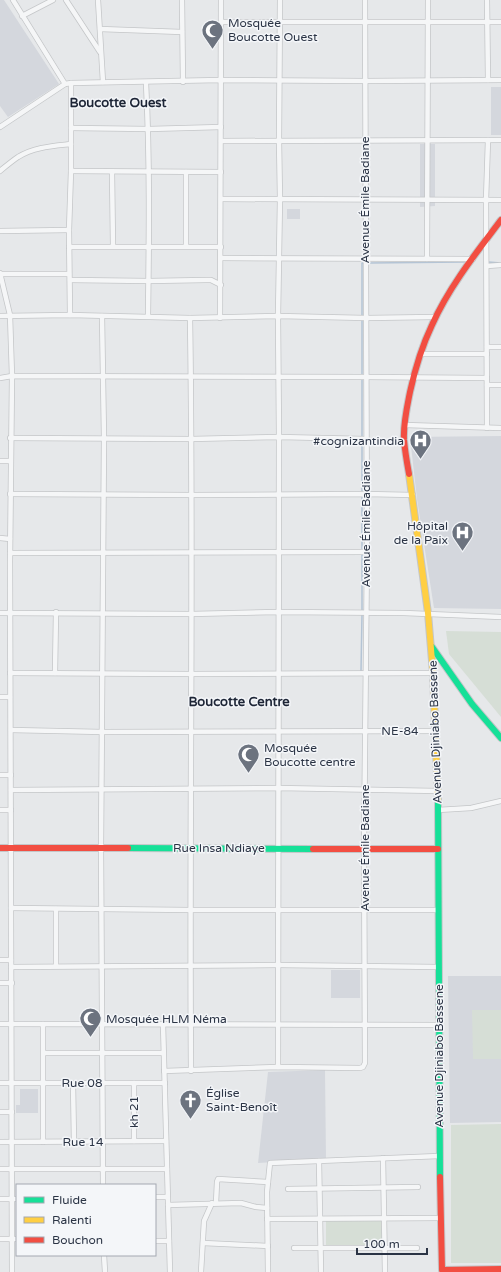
<svg xmlns="http://www.w3.org/2000/svg" width="501" height="1272" font-family="'Varela Round',sans-serif">
<style>
.built{fill:#d4d7dd}
.green{fill:#d6ded6}
.lines{fill:none;stroke-linecap:round;stroke-linejoin:round}
.stream{stroke:#b4c4d5;stroke-width:1.5}
.street-casing{stroke:#c4c6c8;stroke-width:6}
.fast-casing{stroke:#c4c6c8;stroke-width:8}
.slow-casing{stroke:#c4c6c8;stroke-width:8}
.jam-casing{stroke:#c4c6c8;stroke-width:8}
.street{stroke:#f5f6f7;stroke-width:4.5}
.fast{stroke:#16e098;stroke-width:6}
.slow{stroke:#ffcf43;stroke-width:6}
.jam{stroke:#f24e42;stroke-width:6}
.labels{text-anchor:middle;dominant-baseline:central;stroke-width:3;stroke-linejoin:round;paint-order:stroke}
.poi-label{font-size:12px;fill:#2b3445;stroke:#f4f6f9;text-anchor:start}
.street-label{font-size:12px;fill:#2b3445;stroke:#f4f6f9}
.neighbourhood-label{font-size:13px;font-weight:bold;fill:#1d2536;stroke:#f4f6f9}
</style>
<rect width="100%" height="100%" fill="#e6e8ea"/>
<g class="built">
<path d="M0 0H4L59 84 8 117 0 106Z"/>
<rect x="491" y="87" width="10" height="48"/>
<path d="M420 144H435V206L420 207Z"/>
<rect x="287" y="209" width="13" height="10"/>
<path d="M501 436V609L434 608 417 499 410 437Z"/>
<rect x="331" y="970" width="29" height="28"/>
<path d="M448 976H501V1122L450 1123Z"/>
<path d="M325 1070 326 1159 258 1163 268 1072Z"/>
<path d="M20 1089H38V1113H16V1105H20Z"/>
</g>
<g class="green">
<path d="M446 631 501 632V717L449 654Z"/>
<path d="M472 1010H501V1059H473Z"/>
<path d="M501 1124V1263H451V1125Z"/>
<rect x="326" y="1221" width="57" height="25"/>
</g>
<g class="lines">
<g class="stream">
<path d="M488 262 501 263"/>
<path d="M368 263 464 262"/>
<path d="M362 611V263H364"/>
<path d="M361 671 362 614"/>
</g>
<defs>
<g id="street">
<path d="M13 0 65 84"/>
<path d="M66 0 100 52"/>
<path d="M98 0 103 82"/>
<path d="M182 0 183 82"/>
<path d="M487 0 488 80"/>
<path d="M22 16 53 0"/>
<path d="M221 22H501"/>
<path d="M100 29 182 32"/>
<path d="M146 83C150 160 149 238 148 316"/>
<path d="M0 127 65 84 71 83 221 80 365 81 501 80"/>
<path d="M71 128 149 129 221 127"/>
<path d="M221 141 501 140"/>
<path d="M0 171C6 166 12 161 18 157 34 147 53 146 71 144"/>
<path d="M71 171 221 172"/>
<path d="M112 172 113 246"/>
<path d="M221 199 501 200"/>
<path d="M0 231 69 230"/>
<path d="M186 246V172"/>
<path d="M69 247H221"/>
<path d="M221 258 473 259"/>
<path d="M427 259 428 0"/>
<path d="M487 266 501 265"/>
<path d="M0 273 10 315 12 376 10 562 12 1272"/>
<path d="M0 274H69"/>
<path d="M70 280 149 281 206 280H211L221 285"/>
<path d="M70 315 69 230 71 171V83"/>
<path d="M0 316 70 315 190 318 278 316 366 318 435 317"/>
<path d="M102 316 104 438 101 848 103 1185"/>
<path d="M190 318C194 569 189 820 191 1071"/>
<path d="M220 318 221 0"/>
<path d="M487 347H501"/>
<path d="M421 354H487"/>
<path d="M0 378 12 376 365 377 487 378"/>
<path d="M487 385H501"/>
<path d="M405 425 501 428"/>
<path d="M487 428 486 200 488 140"/>
<path d="M10 438 191 439 279 437 366 439"/>
<path d="M0 461H10"/>
<path d="M10 494 191 495 366 494 413 495"/>
<path d="M0 538 10 539"/>
<path d="M10 553 367 552"/>
<path d="M0 613 191 614 278 612 404 613 501 617"/>
<path d="M10 673 190 674 433 673"/>
<path d="M55 673 56 612"/>
<path d="M0 697H10"/>
<path d="M11 730 103 732 436 731"/>
<path d="M0 775H11"/>
<path d="M11 790 278 788 438 791"/>
<path d="M0 810H11"/>
<path d="M438 810 471 808 501 801"/>
<path d="M11 908 189 910H438"/>
<path d="M56 909V966"/>
<path d="M0 960H11"/>
<path d="M11 967 278 965 438 967"/>
<path d="M0 983H12"/>
<path d="M0 1024 439 1025"/>
<path d="M43 1024V1142"/>
<path d="M163 1024 170 1272"/>
<path d="M44 1053H163"/>
<path d="M278 1067 279 437 278 316 280 199 279 140 280 0"/>
<path d="M164 1071 278 1067 360 1068 363 1067 365 1063 364 848 367 552 365 0"/>
<path d="M0 1083H165"/>
<path d="M73 1083 74 1142"/>
<path d="M134 1083V1141"/>
<path d="M0 1112H12"/>
<path d="M0 1142 166 1141"/>
<path d="M383 1158 385 1272"/>
<path d="M319 1161 321 1272"/>
<path d="M0 1169H167"/>
<path d="M288 1189 418 1187"/>
<path d="M155 1197H167"/>
<path d="M0 1199H17"/>
<path d="M216 1203 217 1182 218 1179 268 1182"/>
<path d="M168 1205 241 1203 256 1207 267 1208"/>
<path d="M267 1219 441 1218"/>
<path d="M0 1239H17"/>
<path d="M155 1241H169"/>
<path d="M203 1243 268 1246"/>
<path d="M294 1248H417"/>
<path d="M104 1255 105 1272"/>
<path d="M201 1272 204 1221 212 1203"/>
<path d="M268 1272 267 1192 270 1163 439 1156"/>
</g>
<g id="fast">
<path d="M432 647 472 704 501 738"/>
<path d="M438 800 440 1177"/>
<path d="M128 848 313 849"/>
</g>
<path id="slow" d="M409 474 428 613 433 673 438 800"/>
<g id="jam">
<path d="M409 474C407 463 405 451 404 440 403 424 407 407 410 392 415 369 422 346 432 325 449 287 476 253 501 220"/>
<path d="M0 848H128"/>
<path d="M313 849H438"/>
<path d="M440 1177 442 1270 501 1269"/>
</g>
</defs>
<use href="#street" class="street-casing"/>
<use href="#fast" class="fast-casing"/>
<use href="#slow" class="slow-casing"/>
<use href="#jam" class="jam-casing"/>
<use href="#street" class="street"/>
<use href="#fast" class="fast"/>
<use href="#slow" class="slow"/>
<use href="#jam" class="jam"/>
</g>
<defs>
<symbol id="mosque-pin" viewBox="-11 -11 22 30"><path d="M0 17L-7.5 6A9.5 9.5 0 1 1 7.5 6Z" fill="#6c737f" stroke="#f4f6f9"/><path d="M3.5-4.9A6 6 0 1 0 3.5 4.9A5 5 0 1 1 3.5-4.9Z" fill="#fff"/></symbol>
<symbol id="hospital-pin" viewBox="-11 -11 22 30"><path d="M0 17L-7.5 6A9.5 9.5 0 1 1 7.5 6Z" fill="#6c737f" stroke="#f4f6f9"/><path d="M-5-5h3v3.5h4V-5h3V5h-3V1.5h-4V5h-3Z" fill="#fff"/></symbol>
<symbol id="church-pin" viewBox="-11 -11 22 30"><path d="M0 17L-7.5 6A9.5 9.5 0 1 1 7.5 6Z" fill="#6c737f" stroke="#f4f6f9"/><path d="M-1.2-6h2.4v3.5h3.3v2.4h-3.3V6h-2.4V-.1h-3.3v-2.4h3.3Z" fill="#fff"/></symbol>
</defs>
<g fill-rule="evenodd">
<use href="#mosque-pin" x="200" y="18" width="25" height="34"/>
<use href="#hospital-pin" x="408" y="428" width="25" height="34"/>
<use href="#hospital-pin" x="450" y="520" width="25" height="34"/>
<use href="#mosque-pin" x="236" y="742" width="25" height="34"/>
<use href="#mosque-pin" x="78" y="1006" width="25" height="34"/>
<use href="#church-pin" x="178" y="1088" width="25" height="34"/>
</g>
<g class="labels">
<g class="poi-label">
<text x="228" y="23">Mosquée<tspan x="228" dy="14">Boucotte Ouest</tspan></text>
<text x="404" y="441" text-anchor="end">#cognizantindia</text>
<text x="448" y="526" text-anchor="end">Hôpital<tspan x="448" dy="14">de la Paix</tspan></text>
<text x="264" y="748">Mosquée<tspan x="264" dy="14">Boucotte centre</tspan></text>
<text x="106" y="1019">Mosquée HLM Néma</text>
<text x="206" y="1093">Église<tspan x="206" dy="14">Saint-Benoît</tspan></text>
</g>
<g class="street-label">
<text transform="translate(365 200) rotate(-90)">Avenue Émile Badiane</text>
<text transform="translate(366 524) rotate(-90)">Avenue Émile Badiane</text>
<text x="400" y="731">NE-84</text>
<text transform="translate(435 732) rotate(-92)">Avenue Djiniabo Bassene</text>
<text x="219" y="848">Rue Insa Ndiaye</text>
<text transform="translate(365 848) rotate(-90)">Avenue Émile Badiane</text>
<text transform="translate(439 1056) rotate(-90)">Avenue Djiniabo Bassene</text>
<text x="82" y="1083">Rue 08</text>
<text transform="translate(134 1112) rotate(-90)">kh 21</text>
<text x="83" y="1142">Rue 14</text>
</g>
<g class="neighbourhood-label">
<text x="118" y="103">Boucotte Ouest</text>
<text x="239" y="702">Boucotte Centre</text>
</g>
</g>
<rect x="16" y="1184" width="140" height="72" fill="#f4f6f9" stroke="#a4a8b1"/>
<rect x="24" y="1197" width="20" height="6" fill="#16e098" stroke="#a4a8b1"/>
<text x="52" y="1204" font-size="12" fill="#2b3445">Fluide</text>
<rect x="24" y="1217" width="20" height="6" fill="#ffcf43" stroke="#a4a8b1"/>
<text x="52" y="1224" font-size="12" fill="#2b3445">Ralenti</text>
<rect x="24" y="1237" width="20" height="6" fill="#f24e42" stroke="#a4a8b1"/>
<text x="52" y="1244" font-size="12" fill="#2b3445">Bouchon</text>
<path d="M357 1248v6h70v-6" fill="none" stroke="#2b3445" stroke-width="2"/>
<text x="363" y="1248" font-size="12" fill="#2b3445" stroke="#f4f6f9" stroke-width="3" paint-order="stroke">100 m</text>
</svg>
